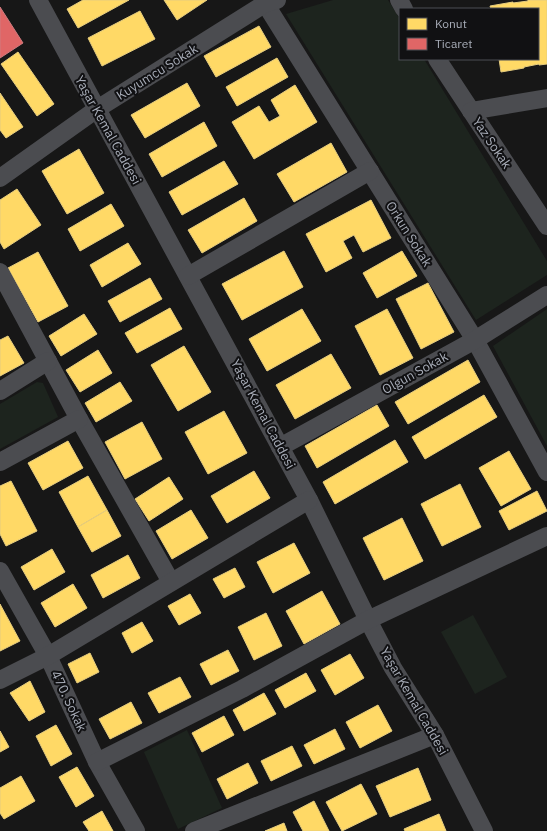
<svg xmlns="http://www.w3.org/2000/svg" width="547" height="831" font-family="'IBM Plex Sans',sans-serif">
<style>
.green{fill:#1d241e}
.homes{fill:#ffd966;stroke:#e5cc7f}
.shops{fill:#e06666;stroke:#cf7b7f}
.lines{fill:none;stroke-linecap:round;stroke-linejoin:round}
.minor{stroke:#4b4c50;stroke-width:18}
.labels{text-anchor:middle;dominant-baseline:central;stroke-width:4;stroke-linejoin:round;paint-order:stroke}
.street-label{font-size:13px;fill:#a8adb8;stroke:#111113}
</style>
<rect width="100%" height="100%" fill="#171717"/>
<g class="green">
<path d="M333 0H388L400 19V59H424L547 261V275L476 320 286 14Z"/>
<path d="M547 309V446L493 346Z"/>
<path d="M37 382 43 383 58 417 0 449V404Z"/>
<path d="M473 615 507 677 475 694 441 632Z"/>
<path d="M187 730 222 808 178 829 144 752Z"/>
</g>
<g class="homes">
<path d="M83 0H129L78 28 67 9Z"/>
<path d="M164 0H207L177 20Z"/>
<path d="M528 0H547V64L539 65V64L524 67V68L501 72 499 59H538V9H491L490 6 513 2V3L528 1Z"/>
<path d="M140 11 155 39 102 66 88 38Z"/>
<path d="M259 26 271 47 216 77 204 56Z"/>
<path d="M18 52 54 104 37 116 1 64Z"/>
<path d="M277 58 288 77 237 106 226 87Z"/>
<path d="M187 83 200 106 145 138 131 115Z"/>
<path d="M295 85 317 122 254 159 232 122 259 106 269 122 280 116 271 100Z"/>
<path d="M0 93 23 127 6 138 0 130Z"/>
<path d="M204 122 217 146 162 177 149 154Z"/>
<path d="M331 143 347 172 294 202 277 174Z"/>
<path d="M79 149 104 193 67 214 42 171Z"/>
<path d="M224 161 238 184 182 215 169 192Z"/>
<path d="M17 189 41 225 4 249 0 242V200Z"/>
<path d="M244 198 257 221 202 253 188 230Z"/>
<path d="M371 200 391 238 363 252 354 235 343 241 352 258 326 272 306 234Z"/>
<path d="M111 204 124 226 80 251 68 229Z"/>
<path d="M128 243 141 264 102 287 90 265Z"/>
<path d="M284 251 303 287 242 320 222 284Z"/>
<path d="M402 251 417 276 377 298 363 273Z"/>
<path d="M38 252 68 306 38 322 8 268Z"/>
<path d="M150 278 162 299 120 322 108 301Z"/>
<path d="M428 283 454 332 421 349 396 299Z"/>
<path d="M170 308 182 329 137 353 125 333Z"/>
<path d="M302 309 321 341 267 371 249 339Z"/>
<path d="M387 309 413 358 380 375 355 326Z"/>
<path d="M84 314 97 334 61 356 49 336Z"/>
<path d="M8 336 24 363 0 376V340Z"/>
<path d="M184 346 211 392 178 411 151 365Z"/>
<path d="M98 350 112 373 80 392 66 370Z"/>
<path d="M331 354 351 388 295 419 276 385Z"/>
<path d="M468 360 480 382 408 424 395 402Z"/>
<path d="M120 382 132 401 96 422 85 403Z"/>
<path d="M484 395 497 417 425 459 412 437Z"/>
<path d="M377 405 389 426 317 468 305 446Z"/>
<path d="M224 411 247 453 208 474 185 432Z"/>
<path d="M142 422 162 459 125 479 105 442Z"/>
<path d="M395 440 408 462 335 504 323 482Z"/>
<path d="M68 441 83 468 43 490 28 463Z"/>
<path d="M509 451 531 489 501 506 479 468Z"/>
<path d="M254 471 270 498 227 523 211 496Z"/>
<path d="M88 476 107 510 78 527 59 492Z"/>
<path d="M169 477 183 499 149 521 135 499Z"/>
<path d="M11 481 37 531 6 546 0 534V486Z"/>
<path d="M460 484 481 527 442 546 421 504Z"/>
<path d="M537 491 547 511 509 530 499 511Z"/>
<path d="M107 510 121 536 92 552 78 527Z"/>
<path d="M191 510 208 538 172 559 156 531Z"/>
<path d="M402 518 423 561 384 580 363 538Z"/>
<path d="M294 543 310 573 273 593 257 562Z"/>
<path d="M52 549 65 572 34 590 21 567Z"/>
<path d="M128 555 140 578 103 598 91 575Z"/>
<path d="M235 568 245 587 224 598 213 579Z"/>
<path d="M73 584 87 608 55 627 41 603Z"/>
<path d="M322 591 340 624 304 644 286 611Z"/>
<path d="M190 594 201 613 179 625 168 606Z"/>
<path d="M0 604 20 641 0 651Z"/>
<path d="M266 613 282 646 254 660 238 627Z"/>
<path d="M142 622 153 641 132 653 122 633Z"/>
<path d="M228 650 239 671 211 685 200 664Z"/>
<path d="M90 653 99 672 77 683 68 664Z"/>
<path d="M350 654 364 678 335 695 321 670Z"/>
<path d="M306 673 316 691 285 708 275 690Z"/>
<path d="M180 677 191 697 159 713 148 693Z"/>
<path d="M30 681 45 712 29 721 10 693Z"/>
<path d="M264 693 276 714 244 731 233 710Z"/>
<path d="M131 702 142 723 110 739 99 719Z"/>
<path d="M378 705 392 731 360 748 346 722Z"/>
<path d="M224 716 234 735 202 752 192 733Z"/>
<path d="M56 725 72 754 51 766 36 736Z"/>
<path d="M335 729 345 749 314 764 304 745Z"/>
<path d="M0 731 9 747 0 752Z"/>
<path d="M292 746 302 766 271 781 261 761Z"/>
<path d="M248 763 258 783 227 799 217 779Z"/>
<path d="M77 767 94 796 76 807 59 777Z"/>
<path d="M418 768 431 800 390 817 376 786Z"/>
<path d="M21 776 35 801 4 819 0 813V788Z"/>
<path d="M361 784 377 814 342 831 326 802Z"/>
<path d="M314 801 329 831H303L293 812Z"/>
<path d="M102 811 113 831H89L83 822Z"/>
<path d="M439 814 446 831H405L404 829Z"/>
<path d="M284 823 287 831H265Z"/>
</g>
<path class="shops" d="M0 7 23 43 0 58Z"/>
<g class="lines">
<g class="minor">
<path d="M38 0 309 500 368 620 393 668 435 735 484 831"/>
<path d="M263 0 475 340 547 472"/>
<path d="M399 0 404 9"/>
<path d="M437 59 547 226"/>
<path d="M471 111 547 98"/>
<path d="M0 178 97 109 266 3 277 0"/>
<path d="M0 272 79 419 171 582"/>
<path d="M188 276 370 171"/>
<path d="M0 391 48 361"/>
<path d="M280 447 475 340 547 295"/>
<path d="M0 462 79 419"/>
<path d="M0 571 48 656 97 762 136 831"/>
<path d="M0 680 48 656 309 500"/>
<path d="M97 762 242 689 368 620 547 536"/>
<path d="M194 831 435 735"/>
</g>
</g>
<g class="labels">
<g class="street-label">
<text transform="translate(157 72) rotate(-32)">Kuyumcu Sokak</text>
<text transform="translate(108 130) rotate(61)">Yaşar Kemal Caddesi</text>
<text transform="translate(492 143) rotate(56)">Yaz Sokak</text>
<text transform="translate(409 234) rotate(58)">Orkun Sokak</text>
<text transform="translate(415 373) rotate(-29)">Olgun Sokak</text>
<text transform="translate(263 414) rotate(62)">Yaşar Kemal Caddesi</text>
<text transform="translate(69 701) rotate(65)">470. Sokak</text>
<text transform="translate(414 701) rotate(60)">Yaşar Kemal Caddesi</text>
</g>
</g>
<rect x="399" y="8" width="140" height="52" fill="#111113" stroke="#4d4f55"/>
<rect x="407" y="18" width="20" height="12" fill="#ffd966" stroke="#4d4f55"/>
<text x="435" y="28" font-size="12" fill="#a8adb8">Konut</text>
<rect x="407" y="38" width="20" height="12" fill="#e06666" stroke="#4d4f55"/>
<text x="435" y="48" font-size="12" fill="#a8adb8">Ticaret</text>
</svg>
